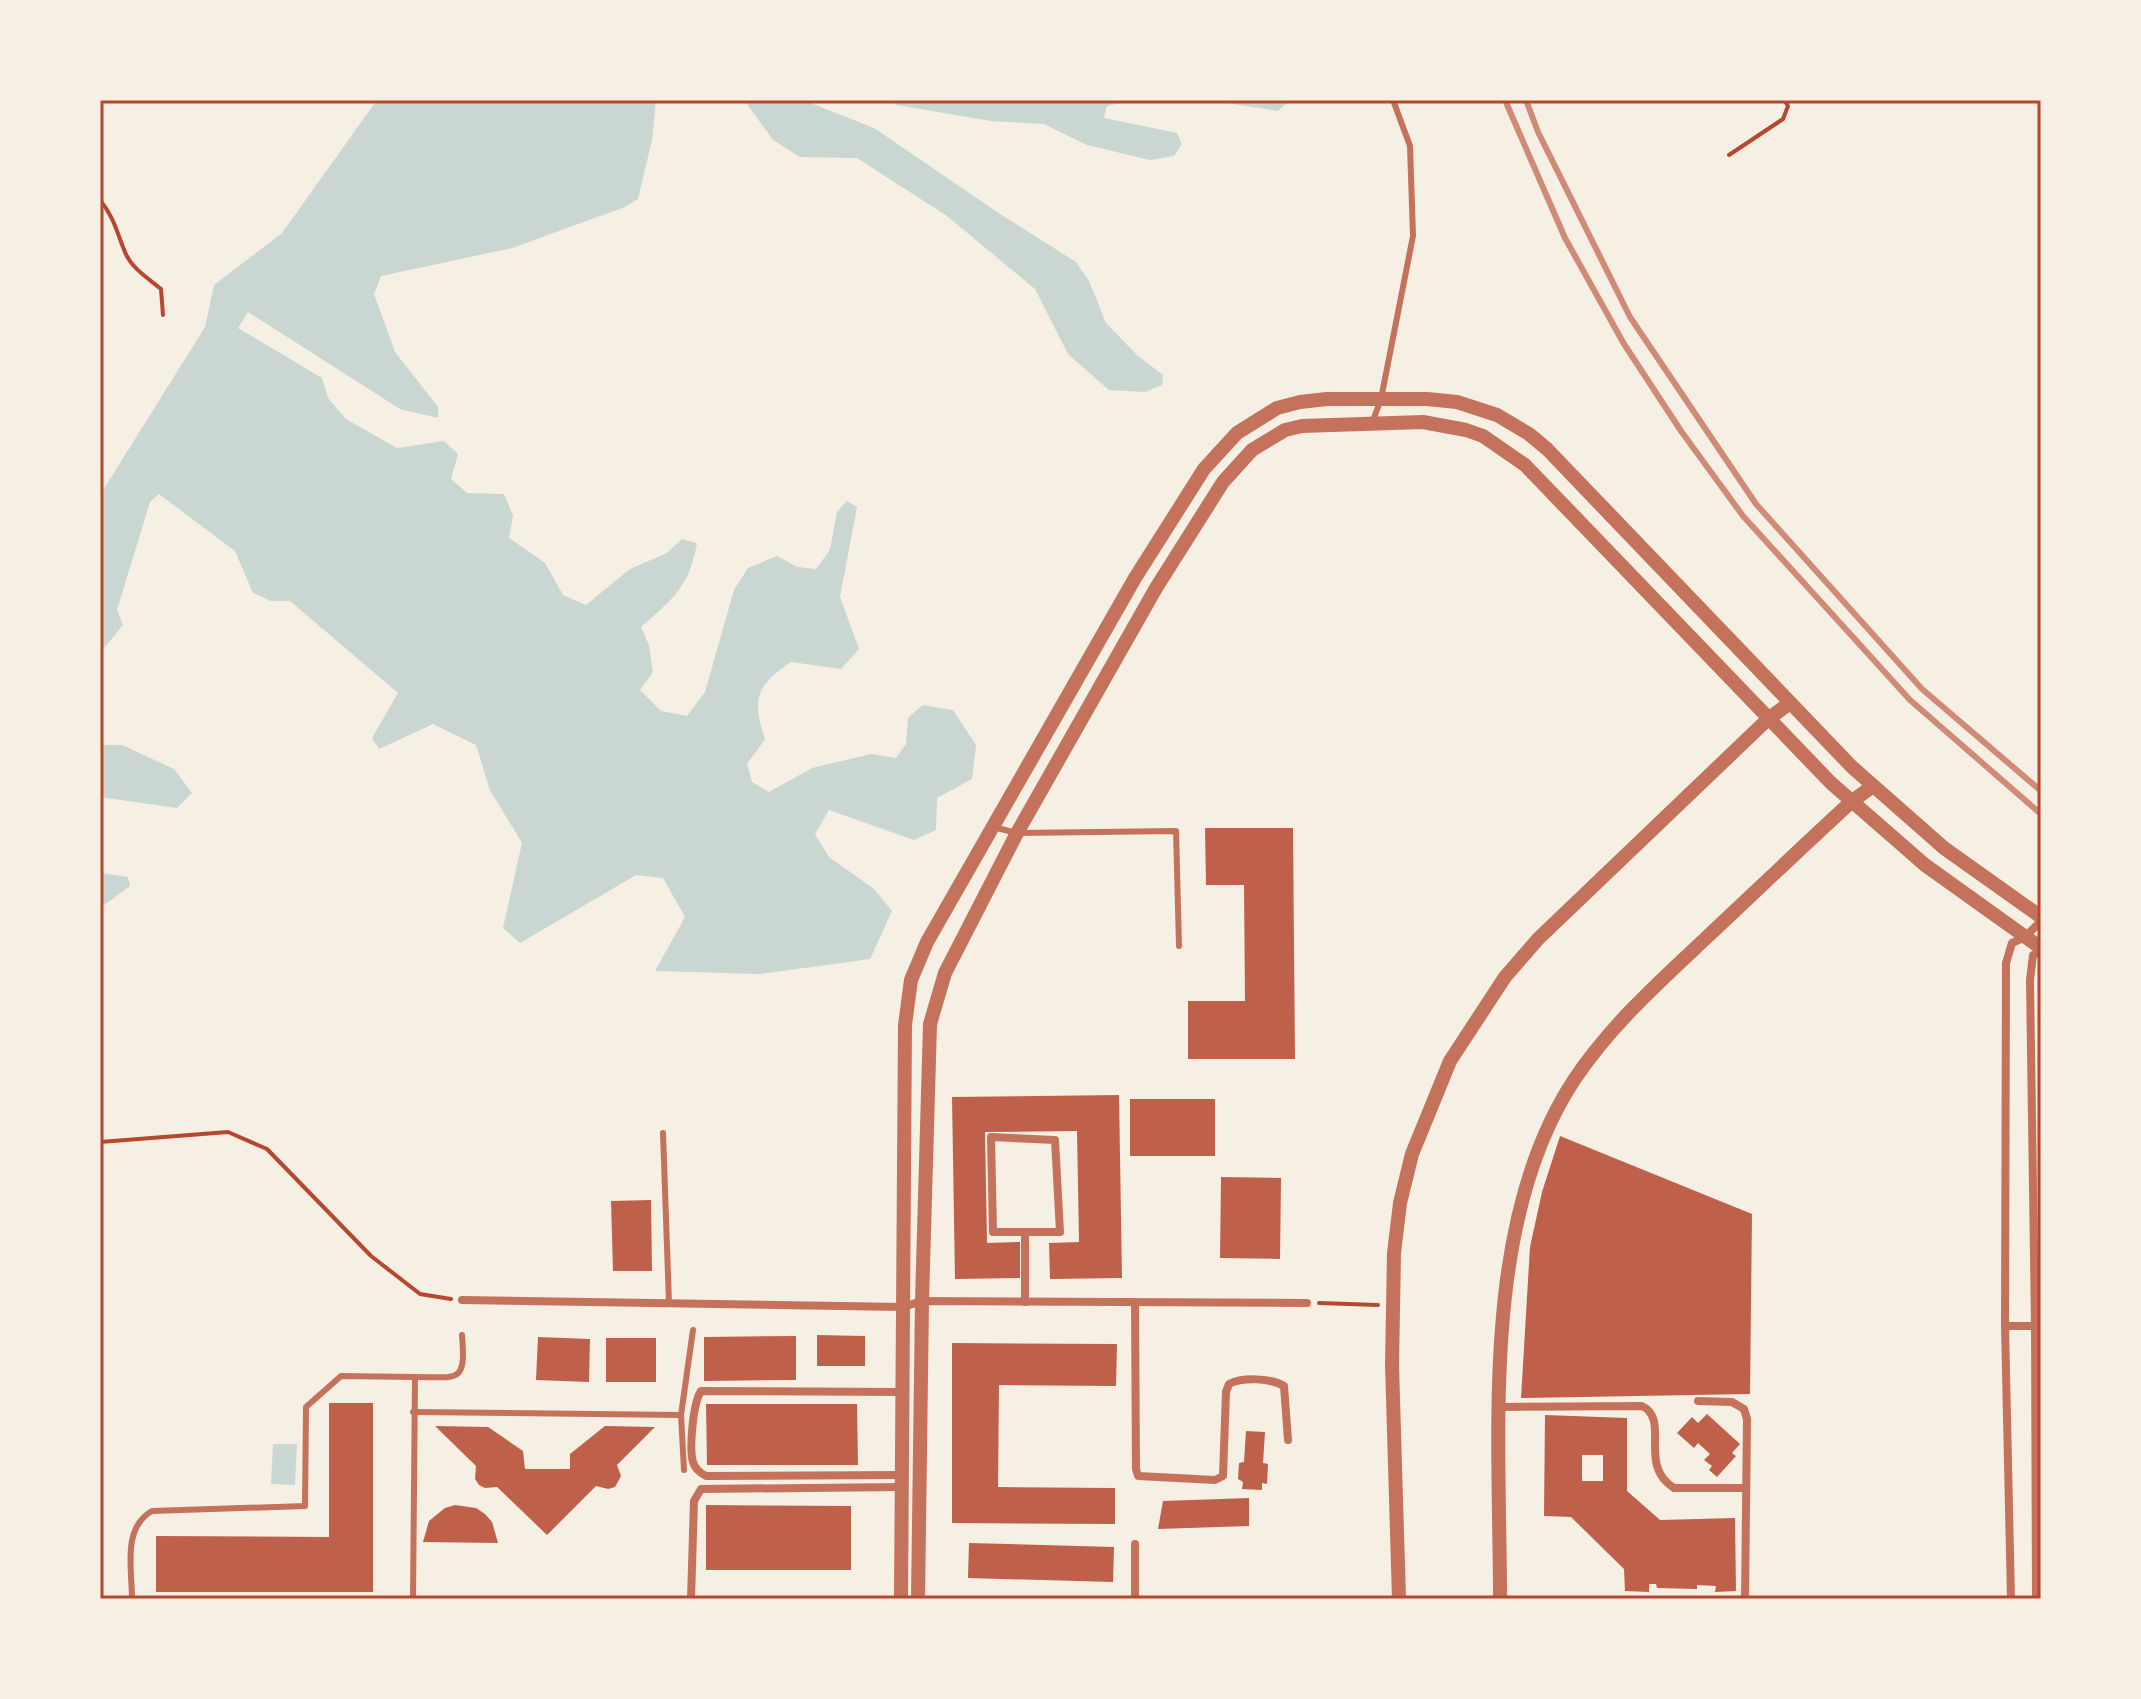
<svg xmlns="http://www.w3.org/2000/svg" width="2141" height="1699" font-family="Bitter,serif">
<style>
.water{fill:#c9d6d2}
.building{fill:#bf614a;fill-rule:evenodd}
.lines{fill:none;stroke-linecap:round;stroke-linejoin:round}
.path{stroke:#b5482f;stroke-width:4}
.service{stroke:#c5725c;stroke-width:6}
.minor{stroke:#c5725c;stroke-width:8}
.tertiary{stroke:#c5725c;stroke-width:14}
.rail{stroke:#cf8b77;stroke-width:6}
.neatline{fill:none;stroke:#b5482f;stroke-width:3}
</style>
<rect width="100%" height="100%" fill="#f6efe4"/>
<g class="water">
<path d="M377 100H656L652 140 638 199 625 207 512 248 381 276 374 294 395 352 438 407V418L400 409 248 312 238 328 322 378 328 398 346 419 397 448 444 441 458 454 451 479 467 493 504 494 513 516 509 538 545 563 563 595 586 605 630 569 667 553 682 539 697 543C689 587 674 598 641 627L649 645 653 672 640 690 661 711 687 716 705 692 734 590 748 568 777 556 797 567 816 569 830 550 837 512 847 501 857 507 840 597 859 649 841 669 791 662C755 686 752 699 765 739L747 764 752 782 769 792 812 768 871 754 896 758 906 744 908 718 923 705 953 710 976 745 972 779 937 798 936 830 914 840 829 810 815 834 829 857 874 889 892 911 870 959 760 974 655 971 685 917 663 878 636 875 520 943 503 928 522 843 490 790 476 745 433 724 379 749 372 738 398 693 290 601H271L253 593 235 551 159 494 150 502 117 610 123 625 100 653V495L205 327 214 285 282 233Z"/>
<path d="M744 100H803L874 128 1000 214 1076 262 1089 281 1106 323 1138 356 1163 375 1162 385 1145 392 1109 390 1068 354 1035 289 947 216 857 158 800 157 773 140Z"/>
<path d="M888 100H1132L1107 106 1104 118 1177 133 1182 144 1174 156 1150 160 1087 145 1044 124 991 121 897 105Z"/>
<path d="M1207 100H1289V101L1278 111Z"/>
<path d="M100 745H122L174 769 192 793 177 808 100 797Z"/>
<path d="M100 873 128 877 130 886 100 908Z"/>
<path d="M273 1444H297L295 1485 271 1484Z"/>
</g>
<g class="building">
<path d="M1205 828H1293L1295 1059H1188V1001H1245L1244 885H1206Z"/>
<path d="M1119 1095 1122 1278 1050 1279 1049 1243 1079 1242 1077 1131 985 1132 987 1243 1020 1242V1278L955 1279 952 1097Z"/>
<rect x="1130" y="1099" width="85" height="57"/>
<path d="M1560 1136 1752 1214 1750 1394 1521 1398 1530 1247 1542 1192Z"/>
<path d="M1221 1177 1281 1178 1280 1259 1220 1258Z"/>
<path d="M651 1200 652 1271H613L611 1201Z"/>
<path d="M817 1335 865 1336V1366H817Z"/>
<path d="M796 1336V1380L704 1381V1337Z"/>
<path d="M538 1337 590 1339 589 1382 536 1380Z"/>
<rect x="606" y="1338" width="50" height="44"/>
<path d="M952 1343 1117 1344 1116 1386 999 1385 998 1487 1115 1488V1524L952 1523Z"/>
<path d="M329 1403H373V1592H156V1536L329 1537Z"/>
<path d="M706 1404H857L858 1465H707Z"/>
<path d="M1707 1414 1740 1444 1732 1453 1736 1456 1717 1477 1709 1470 1712 1466 1704 1460 1710 1454 1698 1443 1694 1448 1677 1433 1692 1417 1698 1423Z"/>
<path d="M1545 1415 1627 1418V1491L1660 1520 1735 1518 1736 1591 1715 1592 1716 1586 1697 1585V1589L1657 1588 1656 1584H1649V1592L1625 1591 1624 1569 1571 1517 1544 1516ZM1582 1455H1603V1481H1582Z"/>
<path d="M435 1426 488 1427 523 1451 525 1469H570V1454L605 1426 655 1427 617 1465 621 1476 615 1487 608 1489 596 1486 547 1535 497 1487 485 1488 479 1485 475 1479 476 1466Z"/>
<path d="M1246 1431 1265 1432 1263 1463 1268 1464 1267 1484 1262 1483V1490L1242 1489 1243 1482 1238 1479 1239 1463 1244 1462Z"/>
<path d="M1249 1498V1526L1158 1529 1163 1501Z"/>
<path d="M455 1505 476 1508 485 1514 492 1522 498 1543 423 1542 429 1521 445 1508Z"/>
<path d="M706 1505 851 1506V1570H706Z"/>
<path d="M969 1543 1114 1547 1113 1582 968 1578Z"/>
</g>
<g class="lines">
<g class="path">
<path d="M1729 155 1783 119 1788 106 1784 100"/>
<path d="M100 200C114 217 117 233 125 252 131 268 148 278 161 289L163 315"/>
<path d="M100 1142 228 1132 267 1149 371 1256 420 1294 451 1299"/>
<path d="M1319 1303 1378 1305"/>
</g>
<g class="service">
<path d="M1372 423 1381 399 1413 236 1410 146 1393 100"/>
<path d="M993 827 1017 833 1176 831 1179 946"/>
<path d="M663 1133 669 1303"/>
<path d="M415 1377C459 1377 466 1384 462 1335"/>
<path d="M413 1412 681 1415"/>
<path d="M684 1470 681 1415 693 1330"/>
<path d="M132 1599C132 1569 122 1528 152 1511L305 1506 306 1407 341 1376 415 1377 413 1599"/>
</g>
<g class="minor">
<path d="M1025 1232H993L991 1137 1055 1140 1060 1232H1025V1302"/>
<path d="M462 1300 903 1307 922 1301 1307 1303"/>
<path d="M1135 1303 1136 1469 1138 1476 1215 1480 1223 1476 1226 1392 1229 1384C1242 1377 1271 1378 1284 1386L1288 1440"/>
<path d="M2005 1326H2041"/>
<path d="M1698 1401 1732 1402 1744 1409 1747 1419 1745 1599"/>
<path d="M1500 1407 1642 1406C1671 1420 1637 1465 1674 1488H1746"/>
<path d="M902 1475 706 1476C700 1473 695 1469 693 1462 689 1448 693 1403 701 1391L902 1392"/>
<path d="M1135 1544V1599"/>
<path d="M691 1599 694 1501 701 1489 902 1487"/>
<path d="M2011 1599 2005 1326 2006 963 2012 943 2025 937 2041 921"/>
<path d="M2036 1599 2035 1326 2030 980 2033 955 2041 952"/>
</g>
<g class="tertiary">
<path d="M901 1599 905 1025 911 980 927 942 1135 578 1204 469 1237 433 1277 408 1300 402 1327 399H1427L1457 402 1497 415 1529 434 1547 449 1852 767 1944 848 2041 917"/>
<path d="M918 1599 922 1301 930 1024 945 973 1017 833 1156 588 1223 482 1252 450 1285 430 1302 426 1423 422 1466 430 1483 436 1525 465 1831 783 1925 865 2041 948"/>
<path d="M1399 1599 1392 1365 1394 1253 1400 1203 1412 1154 1450 1061 1505 977 1538 939 1768 719 1790 703"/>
<path d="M1500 1599C1500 1434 1480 1223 1574 1080 1610 1026 1659 982 1706 938 1754 893 1802 847 1851 802L1873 786"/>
</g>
<g class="rail">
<path d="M1505 100 1565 238 1624 344 1681 431 1743 516 1910 700 2041 814"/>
<path d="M1526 100 1538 132 1630 317 1756 504 1922 689 2041 791"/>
</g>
</g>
<rect width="2141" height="1699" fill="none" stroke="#f6efe4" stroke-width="204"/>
<rect x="102" y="102" width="1937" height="1495" class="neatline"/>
</svg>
